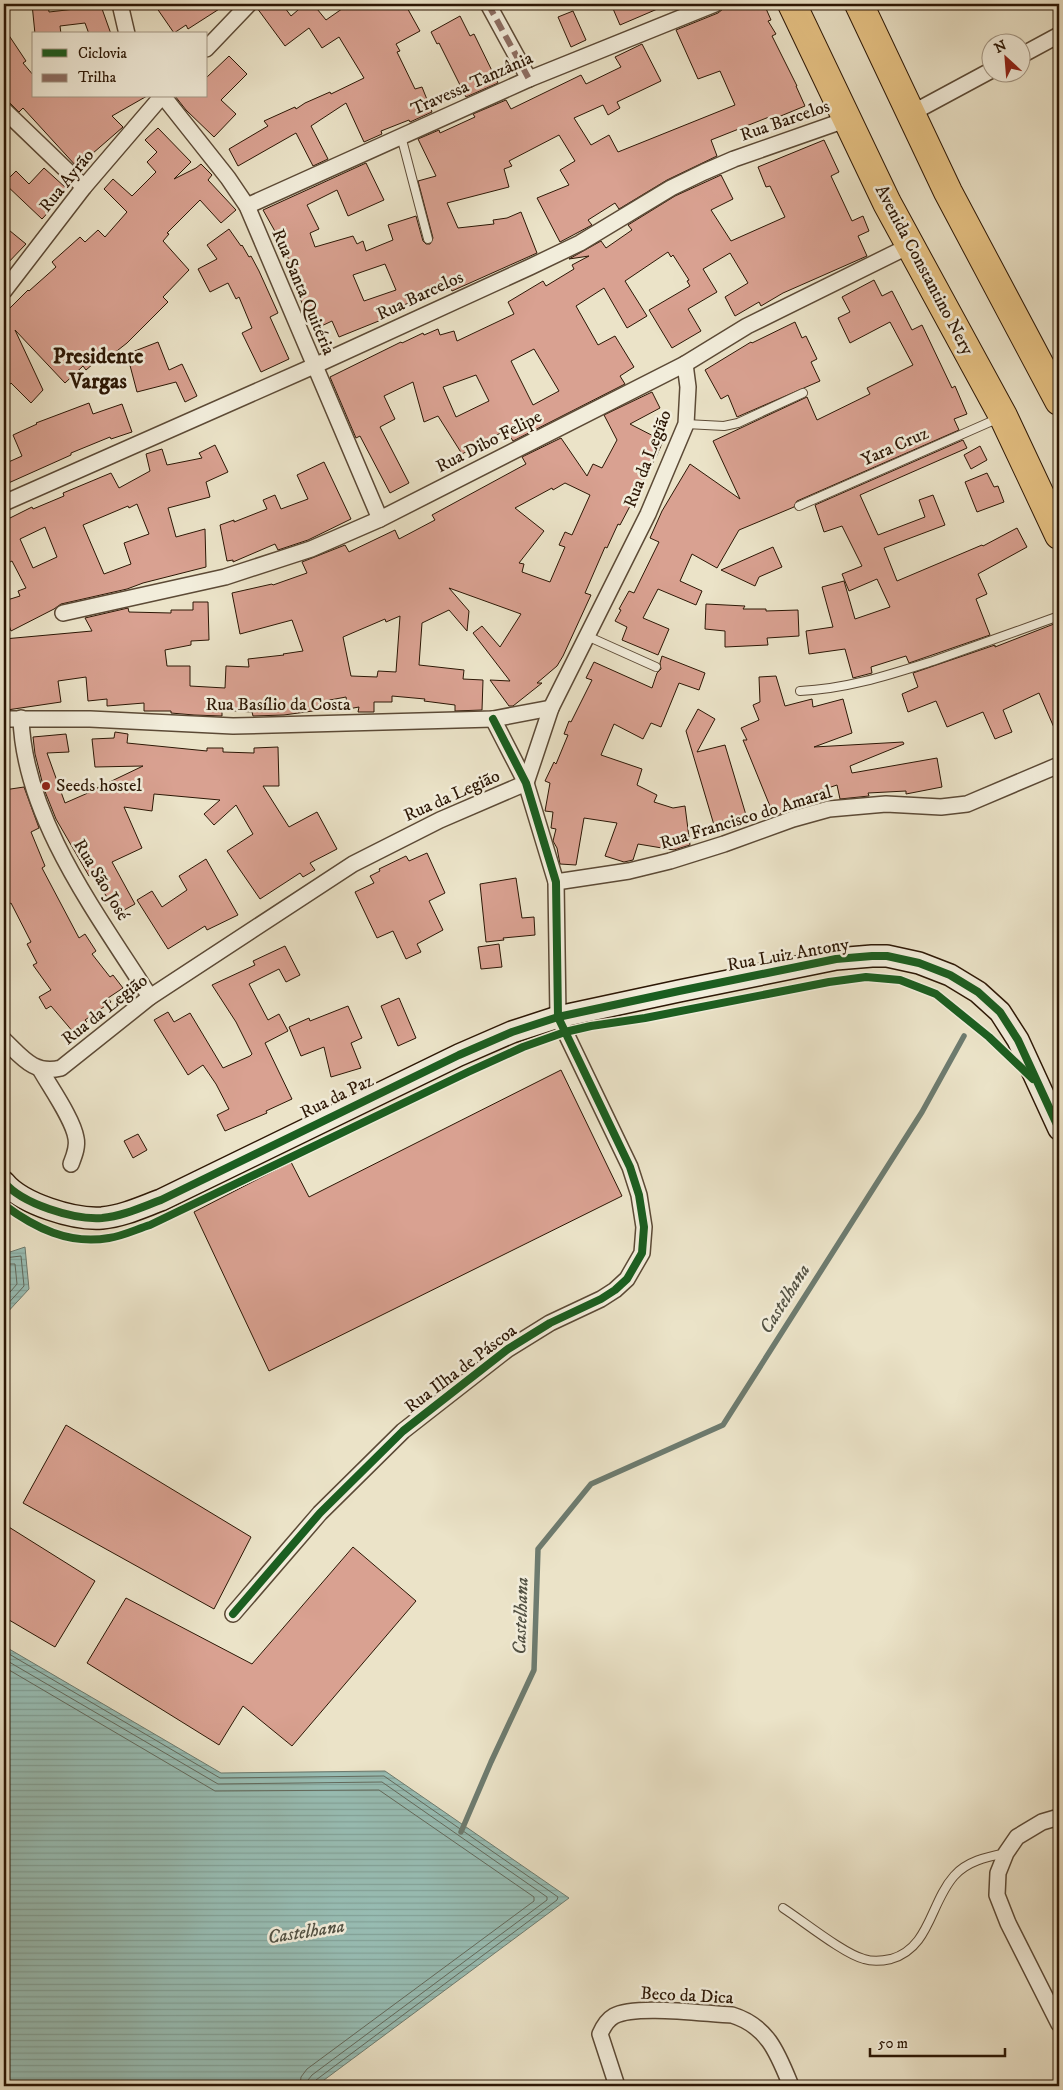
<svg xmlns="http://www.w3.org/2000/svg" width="1063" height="2090" font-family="'IM FELL DW Pica',serif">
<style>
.water{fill:url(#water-rules);stroke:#6d7b6f}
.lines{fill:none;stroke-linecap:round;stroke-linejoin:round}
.shore{stroke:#626a5d;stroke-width:1}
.stream{stroke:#6d7b6f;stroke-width:5.5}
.building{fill:#d9a191;stroke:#2c1705;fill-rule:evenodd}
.lane-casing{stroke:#5c4a36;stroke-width:10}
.street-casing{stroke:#5c4a36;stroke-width:18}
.secondary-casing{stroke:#2c1705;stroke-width:24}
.highway-casing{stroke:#2c1705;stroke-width:30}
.lane{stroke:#f2eddb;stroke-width:8}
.street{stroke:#f2eddb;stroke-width:15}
.secondary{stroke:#f2eddb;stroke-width:21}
.highway{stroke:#e6c284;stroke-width:28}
.quiet{stroke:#8d6e63;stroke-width:6;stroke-dasharray:12 6;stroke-linecap:butt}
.cycleway-casing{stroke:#f2eddb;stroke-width:11}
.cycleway{stroke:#1b5e20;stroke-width:8}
.poi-dot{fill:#8f2418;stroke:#f2eddb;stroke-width:2}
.labels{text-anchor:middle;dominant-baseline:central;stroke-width:5;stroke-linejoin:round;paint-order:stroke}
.street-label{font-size:18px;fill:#2c1705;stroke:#f2eddb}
.poi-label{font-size:18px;fill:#2c1705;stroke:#f2eddb;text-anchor:start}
.water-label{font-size:19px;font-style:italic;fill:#525143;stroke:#f2eddb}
.district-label{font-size:22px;font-weight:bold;fill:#2c1705;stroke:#f2eddb}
</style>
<defs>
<pattern id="water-rules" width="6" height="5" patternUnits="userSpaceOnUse" patternTransform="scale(1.25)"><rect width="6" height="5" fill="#98beb5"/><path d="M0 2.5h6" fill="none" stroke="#83a39a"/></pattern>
</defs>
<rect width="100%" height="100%" fill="#ebe3c8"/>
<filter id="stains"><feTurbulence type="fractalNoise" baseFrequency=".004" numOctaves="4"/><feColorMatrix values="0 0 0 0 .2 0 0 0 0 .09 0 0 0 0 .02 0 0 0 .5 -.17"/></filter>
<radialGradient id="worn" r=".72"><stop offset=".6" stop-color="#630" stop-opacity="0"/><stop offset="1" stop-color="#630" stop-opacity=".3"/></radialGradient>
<g class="water">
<path d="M25 1247 29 1289 4 1316V1254Z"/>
<path d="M4 1646 221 1773 385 1771 569 1898 316 2086H4Z"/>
</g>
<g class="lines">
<g class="shore">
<path d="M4 1258 21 1256 24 1286 4 1308"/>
<path d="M4 1264H15L17 1284 4 1299"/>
<path d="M4 1651 220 1778 384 1776 558 1897 557 1900 316 2080 314 2086"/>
<path d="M4 1659 218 1784 382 1782 547 1897V1900L312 2075 308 2080 307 2086"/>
<path d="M4 1667 215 1791 379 1790 534 1897V1901L307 2069 301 2077 300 2086"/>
</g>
<path class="stream" d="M461 1832 491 1762 534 1670 538 1549 591 1484 723 1425 922 1112 964 1036"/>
</g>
<g class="building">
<path d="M32 4H48L49 12 101 6 111 34H89L85 23 60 26 61 34H35Z"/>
<path d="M154 4H227L188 29 186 25 174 33Z"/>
<path d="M258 4H282L291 16 305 4H313L326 20 349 4H405L420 31 396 44 400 51 397 52 415 89 422 87 432 112 410 122 409 120 381 131 382 134 364 142 346 103 311 126 328 159 313 166 296 133 238 166 229 149 268 126 264 121 295 107 296 109 305 103 330 92 331 94 364 78 339 37 322 48 309 28 285 46 257 8Z"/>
<path d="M611 4H669L620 25Z"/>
<path d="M724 4H764L771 20 768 21 776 34 772 36 797 86H796L805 106 771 120 769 117 711 140 717 156 667 180 619 209 615 203 588 220 592 225 560 242 537 198 569 185 560 170 575 161 559 135 509 161 512 166 504 169 509 187 447 203 458 228 494 224 493 220 507 218 521 212 537 253 452 291 447 281 421 293 423 297 399 307 401 312 339 337 332 321 313 330 289 271 293 269 281 242 263 210 366 163 384 200 348 216 337 190 307 205 319 229 310 233 315 247 353 236 357 244 363 241 366 251 393 240 388 225 416 216 423 241 426 244H430L433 238 418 181 436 176 418 139 439 130 440 133 475 117 473 114 506 100 511 109 581 75 586 84 621 67 615 57 642 44 661 81 617 102 620 108 608 115 603 105 574 118 591 145 609 135 618 152 735 105 720 71 698 79 676 30 718 13 723 9ZM385 264 396 290 364 301 353 275Z"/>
<path d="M573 11 586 40 571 47 558 17Z"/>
<path d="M460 16 470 36 474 34 498 83 466 97 439 43 437 44 431 32Z"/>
<path d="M4 28 26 61 23 63 34 76V96H147L112 116 123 127 77 167 23 108 19 112 10 103 4 101Z"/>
<path d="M229 56 247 74 221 100 236 114 214 137 186 110 175 96H206V78Z"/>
<path d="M158 128 191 162 174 179 196 168 201 164 212 175 208 180 236 210 221 223 200 200 167 233 169 234 163 241 189 270 163 297 168 302 127 343 104 361 101 357 86 370 83 366 65 383 15 330 43 390 31 403 11 383 4 391V304L7 311 28 290 29 291 56 267 52 262 80 237 85 242 98 230 105 237 127 212 104 189 113 179 132 196 156 172 147 162 157 152 145 140Z"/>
<path d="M824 140 839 172 831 176 852 221 863 216 869 231 858 236 867 256 783 293 761 306 759 302 735 316 725 297 748 283 730 253 703 269 717 292 688 309 701 331 672 348 649 310 690 286 687 281 689 280 673 255 671 257 668 252 625 281 647 316 627 328 604 288 576 306 598 345 615 336 634 367 620 376 625 384 513 441 506 430 462 454 438 416 424 422 413 382 384 396 395 419 380 427 409 483 390 493 360 436 356 438 330 377 401 342 402 343 423 333 424 335 438 329 440 335 454 331 457 341 514 314 508 302 543 281 546 286 574 269 572 265 589 256 569 259 601 241 606 248 632 230 628 225 675 196 721 175 733 199 711 210 731 241 785 217 770 186 766 187 758 167ZM534 349 559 391 533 405 511 361ZM476 375 489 401 456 417 443 387Z"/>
<path d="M44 168 66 188 52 204 54 206 42 219 4 183 16 171 29 184Z"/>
<path d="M4 226 26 244 4 267Z"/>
<path d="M229 229 241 246 242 245 249 257 251 256 259 271 278 313 270 317 289 359 261 372 242 333 252 328 239 297 236 299 228 283 210 292 198 269 217 259 207 245Z"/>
<path d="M874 280 882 296 892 291 912 330 922 325 952 388 955 386 967 414 954 419 959 430 797 501 794 507 739 530 717 568 692 554 680 581 702 591 696 605 658 589 643 618 669 629 658 655 622 640 627 627 615 621 621 610 619 609 629 591 634 593 659 542 650 538 662 511 690 464 740 499 713 441 807 397 817 420 870 394 867 388 913 365 890 322 850 343 838 318 850 312 842 297Z"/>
<path d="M795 322 802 338 806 336 817 359 811 362 820 381 737 417 728 395 721 399 705 370 751 342 752 343Z"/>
<path d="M158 342 169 370 182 364 197 396 185 402 176 382 137 392 127 354Z"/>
<path d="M652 392 660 408 630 424 663 441 657 455 620 525 618 524 607 548 605 547 585 593 591 595 563 656 557 666 537 683H542L513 706H509L490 680 510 681 473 633 482 626 500 647 521 614 449 588 469 611 467 631 449 610 422 623 419 665 464 670 463 679 483 680 482 710 455 711V705L424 701 425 699 392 696V702H374V712H358L359 707 348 709 346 697 319 702 320 710 284 715 253 716 252 712 222 710V716L194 715 171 713V711H144V703L107 706V699L88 701 86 677 58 681 61 702 7 710 4 691V639L92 631 85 618 128 608 129 612 171 613V610H193V602H208L209 640 191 641V645L165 650 167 666H190V686L225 688 226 666 249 667 248 659 284 655 283 654 303 651 292 620 240 634 232 593 272 584 273 585 307 573 302 562 345 545 349 552 395 530 399 539 435 520 432 515 526 464 522 457 561 438 587 476 593 464 602 468 617 440 604 415ZM565 483 590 495 572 535 565 532 559 545 565 547 550 582 522 572 524 564 519 563 544 531 515 508 552 488 553 490ZM400 616 396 672 378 671 377 677 351 676 343 637 385 619 386 622Z"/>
<path d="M89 403 93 414 122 404 132 432 111 439 110 437 71 453V455L4 485V464L22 456 13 435 37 424 36 423Z"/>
<path d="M963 440 967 448 860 495 878 535 925 517 919 500 933 495 945 525 884 548 897 581 982 545 983 546 1017 528 1027 547 978 574 987 594 976 599 990 635 909 663 906 656 871 667 872 673 853 678 845 649 809 654 806 631 833 627 822 587 844 581 855 619 890 607 877 579 849 591 842 574 862 566 842 526 824 532 815 505Z"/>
<path d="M215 445 228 472 206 482 210 497 168 508 176 537 205 529 206 567 143 583 127 589 61 604 54 609 11 631 4 611V601L20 596 18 591 26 588 12 561 4 565V521L32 507 33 509 64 496 63 493 111 473 119 488 150 471 146 454 162 449 167 465 202 458 199 453ZM137 504 149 534 124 543 131 564 104 574 83 525 128 506 129 508ZM45 527 57 557 33 568 20 539Z"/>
<path d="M980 446 987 460 971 469 964 455Z"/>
<path d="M324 462 351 519 308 540 278 550 275 544 233 562V560L227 561 220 525 234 520V522L267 509 263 500 275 495 281 509 308 499 297 475Z"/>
<path d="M987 473 994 487 998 486 1004 502 977 512 965 482Z"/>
<path d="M773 547 782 567 759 577 755 586 721 570Z"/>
<path d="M706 604 745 606 743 609H766V611L798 610 799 636 767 638 768 645 725 647V631L705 629Z"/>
<path d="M1059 622V739L1039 693 1003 710 1012 732 995 739 983 712 947 727 936 701 908 712 902 694 918 687 913 673 995 645V647Z"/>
<path d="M662 656 705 673 699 690 679 683 661 727 651 723 643 739 614 724 601 755 642 769 637 785 657 795 654 802 673 808 685 806 690 845 674 850 638 844 633 860 624 862 605 856 617 823 584 818 576 865 560 864 557 848 553 841 556 829 551 828 553 812 545 811 550 783 545 781 554 762 556 764 568 735 564 734 569 721 571 722 592 680 586 678 594 662 652 688 657 673 661 669 660 663Z"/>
<path d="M776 676 785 706 812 699 813 707 843 699 852 733 814 747 903 742 904 744 850 766 852 773 937 758 942 787 906 794V791L868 793 869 796 840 799 837 785 804 796 807 803 774 816 743 740H747L741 728 759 720 753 705 760 702 759 677Z"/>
<path d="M698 709 715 719 697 752 725 745 746 815 714 825 686 731Z"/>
<path d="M115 732 128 734 127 743 207 751V748H223V752L254 753V748L278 747 279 786H263L289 827 317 812 337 849 310 863 315 870 303 877 300 873 260 899 227 851 253 834 236 805 214 825 204 814 220 800 154 794 152 811 124 807 142 848 112 862 135 904 117 914 93 874 89 876 56 819 44 789 35 754 33 737 66 734 69 752 47 753 65 803 97 789V788L143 766 95 767 92 739 114 738Z"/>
<path d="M24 787 39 828 31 832 45 866 42 868 79 938 85 934 96 951 92 954 110 977 113 975 123 988 108 998 111 1002 85 1020 87 1022 74 1033 51 1006 46 1009 39 997 51 990 33 965 37 963 27 944 31 942 11 903 4 907V790Z"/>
<path d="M427 853 445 893 429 901 443 930 417 944 421 952 406 959 393 931 377 938 355 892 374 883 370 876 380 871 379 869 406 856 409 861Z"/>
<path d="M206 859 238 915 207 930 205 926 168 949 137 900 152 891 162 907 187 890 179 876Z"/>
<path d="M516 878 522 918 534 917 535 935 503 938 504 940 486 942 480 884Z"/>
<path d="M499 944 502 967 481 969 478 947Z"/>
<path d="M285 946 300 975 286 982 279 969 249 984 268 1020 279 1014 288 1031 265 1043 292 1099 266 1111 267 1113 225 1131 217 1115 229 1109 216 1084 203 1065 188 1075 154 1020 168 1012 174 1022 190 1013 223 1068 250 1056 252 1054 236 1022 212 985 255 965 253 961Z"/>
<path d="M399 998 416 1038 398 1046 381 1006Z"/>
<path d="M348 1006 362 1038 351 1043 361 1068 331 1077 324 1047 301 1056 289 1027 309 1018 310 1021Z"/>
<path d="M561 1070 622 1196 269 1371 194 1212 291 1162 309 1197Z"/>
<path d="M138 1134 147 1150 133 1158 124 1141Z"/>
<path d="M66 1425 251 1537 214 1609 23 1503Z"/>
<path d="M4 1524 95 1581 55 1647 4 1617Z"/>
<path d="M353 1547 416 1601 292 1746 243 1706 219 1745 87 1663 126 1598 252 1664Z"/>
</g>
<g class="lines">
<defs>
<g id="lane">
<path d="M401 136 428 239"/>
<path d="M686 424 724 426 738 423 803 393"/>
<path d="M799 506 999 418"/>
<path d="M587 636 656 667"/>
<path d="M800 691C847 689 889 675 933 661 976 646 1017 631 1059 616"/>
<path d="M783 1908C803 1921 844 1954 864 1959 873 1962 882 1961 891 1959 930 1948 930 1903 954 1876 967 1861 987 1857 1006 1853"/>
</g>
<g id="street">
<path d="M120 4 127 34"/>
<path d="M488 4 529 79"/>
<path d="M206 49 249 4"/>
<path d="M1020 56 1059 35"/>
<path d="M163 96 228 178 247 206 380 519"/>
<path d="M4 110 84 187"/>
<path d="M912 113 990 71"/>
<path d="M247 206 529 79 715 4"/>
<path d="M4 291 84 187 162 96"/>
<path d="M4 503 314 366 530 267 580 243 671 188 704 172 734 159 848 119"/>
<path d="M63 613 225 577 311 549 380 519 685 364 747 326 909 246"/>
<path d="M21 718C24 818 98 915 150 997"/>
<path d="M4 719H90L233 726 493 719 551 708"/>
<path d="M556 882 629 871 670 861 724 844 793 819 829 809 886 804 941 807 967 804 1059 765"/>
<path d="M4 1040C22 1057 34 1075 61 1068L150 997 353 864 440 820 526 783 551 708 648 514 686 424 688 387 685 364"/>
<path d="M40 1069C50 1087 73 1119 76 1138 78 1147 74 1156 71 1164"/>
<path d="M233 1614 320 1513 403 1431 508 1349 550 1323 601 1299 615 1290 627 1279 642 1253 644 1227 639 1195 630 1167 558 1017 556 882 526 783 493 719"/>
<path d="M1059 1817 1042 1822 1017 1837 1006 1853 998 1873 997 1895 1008 1923 1059 2024"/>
<path d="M617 2086 600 2034C603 2027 607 2020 614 2016 635 2004 706 2014 732 2015 768 2026 778 2054 791 2086"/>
</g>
<path id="secondary" d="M4 1182C22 1204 74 1220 102 1218 123 1216 142 1207 161 1200L459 1055 512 1032 558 1017 679 991 836 959 872 956H887L919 963 950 975 978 992 1000 1012 1018 1040 1059 1129"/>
<g id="highway">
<path d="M792 4 887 203 1003 416 1059 535"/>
<path d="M859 4 948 192 1059 401"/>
</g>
</defs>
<use href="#lane" class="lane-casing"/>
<use href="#street" class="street-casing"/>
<use href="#secondary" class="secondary-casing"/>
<use href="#highway" class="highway-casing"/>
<use href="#lane" class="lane"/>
<use href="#street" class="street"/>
<use href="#secondary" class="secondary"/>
<use href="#highway" class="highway"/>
<path class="quiet" d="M488 4 529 79"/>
<defs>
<g id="cycleway">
<path d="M4 1182C22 1204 74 1220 102 1218 123 1216 142 1207 161 1200L459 1055 512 1032 558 1017 679 991 836 959 872 956H887L919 963 950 975 978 992 1000 1012 1018 1040 1059 1129"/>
<path d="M4 1205C35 1228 69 1245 109 1238 123 1236 137 1229 150 1225L468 1072 523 1047 565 1032 591 1026 645 1018 829 982 866 977 900 980 936 994 989 1037 1033 1079"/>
<path d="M233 1614 320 1513 403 1431 508 1349 550 1323 601 1299 615 1290 627 1279 642 1253 644 1227 639 1195 630 1167 558 1017 556 882 526 783 493 719"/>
</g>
</defs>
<use href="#cycleway" class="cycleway-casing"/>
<use href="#cycleway" class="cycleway"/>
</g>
<circle class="poi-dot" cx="46" cy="786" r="5"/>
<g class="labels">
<g class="street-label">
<text transform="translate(472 84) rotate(-24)">Travessa Tanzânia</text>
<text transform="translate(785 121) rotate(-19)">Rua Barcelos</text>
<text transform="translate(67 181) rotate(-51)">Rua Ayrão</text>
<text transform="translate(924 270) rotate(62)">Avenida Constantino Nery</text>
<text transform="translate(303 292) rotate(67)">Rua Santa Quitéria</text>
<text transform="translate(420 296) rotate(-25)">Rua Barcelos</text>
<text transform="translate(489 442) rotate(-27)">Rua Dibo Felipe</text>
<text transform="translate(895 447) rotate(-24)">Yara Cruz</text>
<text transform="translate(648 459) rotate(-69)">Rua da Legião</text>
<text x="278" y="705">Rua Basílio da Costa</text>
<text transform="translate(452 796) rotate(-24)">Rua da Legião</text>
<text transform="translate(746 818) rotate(-17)">Rua Francisco do Amaral</text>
<text transform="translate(101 880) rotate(59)">Rua São José</text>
<text transform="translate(788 955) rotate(-10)">Rua Luiz Antony</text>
<text transform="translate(105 1010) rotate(-38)">Rua da Legião</text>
<text transform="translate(337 1097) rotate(-26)">Rua da Paz</text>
<text transform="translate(461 1369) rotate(-37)">Rua Ilha de Páscoa</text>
<text transform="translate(687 1996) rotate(3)">Beco da Dica</text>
</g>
<g class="poi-label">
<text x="56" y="786">Seeds hostel</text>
</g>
<g class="water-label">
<text transform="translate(785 1299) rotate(-58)">Castelhana</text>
<text transform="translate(521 1616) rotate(-88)">Castelhana</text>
<text transform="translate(306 1932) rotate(-9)">Castelhana</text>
</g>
<g class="district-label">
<text x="98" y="356">Presidente<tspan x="98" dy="25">Vargas</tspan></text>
</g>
</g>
<rect width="1063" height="2090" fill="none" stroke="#ebe3c8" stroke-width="20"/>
<rect x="5" y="5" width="1053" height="2080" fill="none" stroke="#2c1705" stroke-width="2.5"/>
<rect x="10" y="10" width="1043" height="2070" fill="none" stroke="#2c1705"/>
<rect x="32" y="32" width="175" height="65" fill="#f2eddb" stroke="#a39785"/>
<rect x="42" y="49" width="25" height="8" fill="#1b5e20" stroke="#a39785"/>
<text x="78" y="58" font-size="15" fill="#2c1705">Ciclovia</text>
<rect x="42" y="74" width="25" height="8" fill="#8d6e63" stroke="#a39785"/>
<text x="78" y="82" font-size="15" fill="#2c1705">Trilha</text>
<g transform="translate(1006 58) rotate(334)"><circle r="24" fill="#f2eddb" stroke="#a39785"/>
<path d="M0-4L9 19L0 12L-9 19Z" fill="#8f2418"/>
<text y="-8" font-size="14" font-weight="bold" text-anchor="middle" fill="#2c1705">N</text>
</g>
<path d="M870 2048v8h135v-8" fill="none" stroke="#2c1705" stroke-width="2.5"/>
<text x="878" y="2048" font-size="15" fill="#2c1705" stroke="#f2eddb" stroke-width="4" paint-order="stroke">50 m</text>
<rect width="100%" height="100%" filter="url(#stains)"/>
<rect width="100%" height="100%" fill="url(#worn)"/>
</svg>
